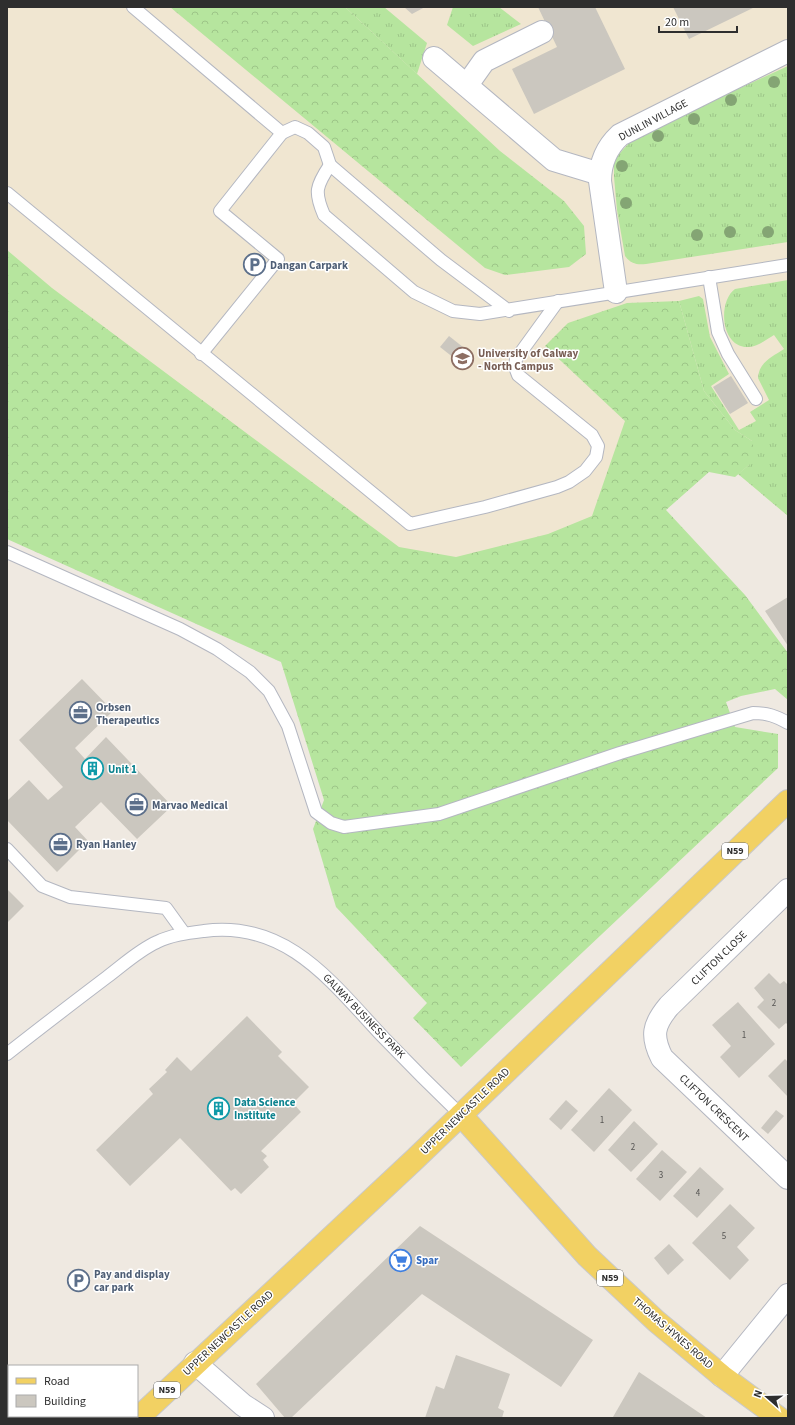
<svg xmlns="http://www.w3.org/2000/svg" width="795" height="1425" font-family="'Source Sans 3',sans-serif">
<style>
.education{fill:#f0e6d1}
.grass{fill:url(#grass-tufts)}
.forest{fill:url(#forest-crowns)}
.building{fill:#cbc7bf}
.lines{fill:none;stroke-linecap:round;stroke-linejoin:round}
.service-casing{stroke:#b4b7c1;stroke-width:14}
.minor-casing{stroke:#b4b7c1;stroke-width:24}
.primary-casing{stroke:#c9c9c9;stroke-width:24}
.service{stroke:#fff;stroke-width:12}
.minor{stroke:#fff;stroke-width:22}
.primary{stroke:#f2d163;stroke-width:22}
.tree{fill:#84a574}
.labels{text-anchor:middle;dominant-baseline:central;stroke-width:3;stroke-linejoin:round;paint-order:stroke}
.number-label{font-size:9px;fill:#555452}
.shield{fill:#fff;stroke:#6d6d6d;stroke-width:1}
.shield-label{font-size:10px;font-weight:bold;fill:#2e2e2e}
.street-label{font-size:11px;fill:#2e2e2e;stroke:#fff}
.service-label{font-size:11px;font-weight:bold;fill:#4e5e75;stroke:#fff;text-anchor:start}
.education-label{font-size:11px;font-weight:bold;fill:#785e54;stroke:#fff;text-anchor:start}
.culture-label{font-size:11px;font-weight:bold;fill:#0d838f;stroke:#fff;text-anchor:start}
.shop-label{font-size:11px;font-weight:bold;fill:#366cbe;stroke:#fff;text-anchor:start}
</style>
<defs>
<pattern id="grass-tufts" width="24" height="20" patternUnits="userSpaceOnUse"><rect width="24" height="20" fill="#b6e59e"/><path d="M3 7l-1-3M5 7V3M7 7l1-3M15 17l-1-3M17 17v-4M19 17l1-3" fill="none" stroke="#9dc588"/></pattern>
<pattern id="forest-crowns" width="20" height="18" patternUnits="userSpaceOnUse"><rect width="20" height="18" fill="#b6e59e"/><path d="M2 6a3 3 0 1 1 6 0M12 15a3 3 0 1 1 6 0" fill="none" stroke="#9dc588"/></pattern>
</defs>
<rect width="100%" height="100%" fill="#efe9e1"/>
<path class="education" d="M7 7H788V516L722 460 489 564 403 563 7 258Z"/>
<g class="grass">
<path d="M345 7H384L427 43 417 74Z"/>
<path d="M453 7H499L521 24 473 46 447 25Z"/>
<path d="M788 66V242L646 264C637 265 631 264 625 256L617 210 614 177V162L619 154 630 142 707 103Z"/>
<path d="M788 280V516L738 474 749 465 752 441 735 430 704 391 679 301 699 296 703 299 710 337 729 374 711 386 739 430 756 421 750 412 769 400 758 378C759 362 772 357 784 349L774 335C767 339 757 347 749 347 721 349 717 302 735 289Z"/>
</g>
<g class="forest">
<path d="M170 7H345L500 151 564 201 584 226 586 254 569 267 505 275 485 268Z"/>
<path d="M7 250 52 288 399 547 456 557 548 534 592 516 625 421 545 346 568 323 627 303 679 301 704 391 735 430 752 441 756 455 749 465 735 477 709 472 666 510 745 595 788 653V700L775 689 741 696 726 702 735 727 778 734V768L461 1067 413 1018 427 1003 336 907 313 829 324 800 281 662 7 539Z"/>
</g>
<g class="building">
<path d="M404 7H425L412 14Z"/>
<path d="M538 7H595L625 69 534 114 512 69 557 47Z"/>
<path d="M673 7H755L689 39Z"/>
<path d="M449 336 468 351 459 362 440 347Z"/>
<path d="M731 376 748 403 730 414 713 387Z"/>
<path d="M788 597V646L765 611Z"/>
<path d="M82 679 113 711 75 748 85 759 106 737 172 806 137 839 101 802 75 827 88 841 57 872 7 820V801L29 780 48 800 63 787 19 740Z"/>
<path d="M7 889 24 906 7 923Z"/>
<path d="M769 973 780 984 784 981 788 985V1025L786 1023 779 1029 757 1007 764 1000 754 988Z"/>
<path d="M738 1002 775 1044 739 1078 720 1057 731 1046 712 1025Z"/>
<path d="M247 1016 282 1052 278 1056 309 1087 293 1103 301 1112 261 1151 267 1156 263 1160 269 1167 241 1194 235 1188 231 1191 180 1138 130 1186 96 1150 153 1094 149 1089 167 1072 165 1070 177 1057 191 1071Z"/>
<path d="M785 1059 788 1062V1097L768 1076Z"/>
<path d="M609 1088 632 1110 594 1152 571 1130Z"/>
<path d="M566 1100 578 1111 561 1130 549 1119Z"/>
<path d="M776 1110 784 1116 768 1134 761 1128Z"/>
<path d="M634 1121 658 1144 631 1172 608 1150Z"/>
<path d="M662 1150 687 1172 660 1201 636 1179Z"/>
<path d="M700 1167 724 1189 697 1218 673 1196Z"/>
<path d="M730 1204 755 1228 737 1247 749 1260 730 1280 692 1243Z"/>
<path d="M420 1226 593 1340 561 1387 422 1294 291 1418H285L256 1384Z"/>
<path d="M669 1244 684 1260 668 1275 654 1258Z"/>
<path d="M456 1355 510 1374 498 1408 504 1411 502 1418H425L436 1386 444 1389Z"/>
<path d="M639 1372 707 1418 613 1417Z"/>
</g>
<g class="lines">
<defs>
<g id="service">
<path d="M133 7 282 133 295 127 308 133 324 147 330 165"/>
<path d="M7 193 410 524 485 507 557 487 569 482 585 471 596 457 598 446 592 435 518 375 515 367 516 359 558 301"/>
<path d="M709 277 718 332 728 354 756 399"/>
<path d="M509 311 441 260 330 165C316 186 314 192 324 215L414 292 453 311 480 314 788 265"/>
<path d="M201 354 278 259 220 211 282 133"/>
<path d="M7 552 180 629 217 649 250 672 269 691 288 726 316 812 331 823 344 827 439 814 620 753 753 713C767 713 776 716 788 723"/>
<path d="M7 849 42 886 70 897 166 908 184 933"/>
<path d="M7 1054C40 1028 74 1002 107 977 123 965 139 950 157 942 171 935 188 933 204 931 288 920 333 984 384 1038 409 1064 435 1090 461 1115"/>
</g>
<g id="minor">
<path d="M434 58 554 160 600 174"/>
<path d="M467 85 484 61 542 32"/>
<path d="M616 292 600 181C600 163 606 148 620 135L788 51"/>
<path d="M788 890 669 1006C653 1025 651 1036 662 1058L788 1178"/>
<path d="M195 1363 243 1405 263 1418"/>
<path d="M722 1376 788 1295"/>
</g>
<g id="primary">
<path d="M461 1115 587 1256 656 1321 722 1376 779 1418"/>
<path d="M138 1418 414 1160 788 801"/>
</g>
</defs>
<use href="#service" class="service-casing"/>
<use href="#minor" class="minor-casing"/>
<use href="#primary" class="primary-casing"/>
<use href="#service" class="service"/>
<use href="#minor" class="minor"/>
<use href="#primary" class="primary"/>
</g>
<g class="tree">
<circle cx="774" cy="82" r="6"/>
<circle cx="731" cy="100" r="6"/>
<circle cx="694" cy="119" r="6"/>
<circle cx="658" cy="136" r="6"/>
<circle cx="622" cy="166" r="6"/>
<circle cx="626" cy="203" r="6"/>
<circle cx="730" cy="232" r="6"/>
<circle cx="768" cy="232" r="6"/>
<circle cx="697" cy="235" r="6"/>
</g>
<defs>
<symbol id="parking-ring" viewBox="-11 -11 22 22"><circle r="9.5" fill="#fff" stroke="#5c6f8a" stroke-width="1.5"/><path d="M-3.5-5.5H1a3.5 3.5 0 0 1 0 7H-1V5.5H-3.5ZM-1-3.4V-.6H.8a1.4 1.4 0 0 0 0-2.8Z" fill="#5c6f8a"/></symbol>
<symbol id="university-ring" viewBox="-11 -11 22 22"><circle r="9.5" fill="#fff" stroke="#8d6e63" stroke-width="1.5"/><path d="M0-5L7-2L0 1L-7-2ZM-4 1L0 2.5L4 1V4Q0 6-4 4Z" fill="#8d6e63"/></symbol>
<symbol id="office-ring" viewBox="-11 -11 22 22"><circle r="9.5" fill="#fff" stroke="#5c6f8a" stroke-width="1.5"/><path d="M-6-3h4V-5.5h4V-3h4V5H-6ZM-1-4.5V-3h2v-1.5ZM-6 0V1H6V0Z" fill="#5c6f8a"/></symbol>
<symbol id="building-ring" viewBox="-11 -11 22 22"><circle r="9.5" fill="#fff" stroke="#0f9aa8" stroke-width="1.5"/><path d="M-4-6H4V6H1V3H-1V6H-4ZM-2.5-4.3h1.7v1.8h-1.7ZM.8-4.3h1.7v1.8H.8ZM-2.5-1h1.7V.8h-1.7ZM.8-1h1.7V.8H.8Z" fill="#0f9aa8"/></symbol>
<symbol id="supermarket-ring" viewBox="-11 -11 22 22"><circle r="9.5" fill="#fff" stroke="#3f7fe0" stroke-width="1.5"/><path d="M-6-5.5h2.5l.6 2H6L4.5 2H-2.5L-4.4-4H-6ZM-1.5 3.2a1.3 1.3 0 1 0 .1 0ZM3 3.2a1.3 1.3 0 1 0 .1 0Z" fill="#3f7fe0"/></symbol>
</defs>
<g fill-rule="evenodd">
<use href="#parking-ring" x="242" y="252" width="25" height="25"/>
<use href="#university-ring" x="450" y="346" width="25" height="25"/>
<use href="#office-ring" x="68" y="700" width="25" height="25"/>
<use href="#building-ring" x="80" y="756" width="25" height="25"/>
<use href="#office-ring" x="124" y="792" width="25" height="25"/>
<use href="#office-ring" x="48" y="832" width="25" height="25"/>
<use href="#building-ring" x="206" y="1096" width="25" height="25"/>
<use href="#supermarket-ring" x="388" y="1248" width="25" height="25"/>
<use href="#parking-ring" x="66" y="1268" width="25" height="25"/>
</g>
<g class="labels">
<g class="number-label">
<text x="774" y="1003">2</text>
<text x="744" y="1035">1</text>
<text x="602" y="1120">1</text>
<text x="633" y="1147">2</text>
<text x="661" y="1175">3</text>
<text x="698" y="1193">4</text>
<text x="724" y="1236">5</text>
</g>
<g class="shield">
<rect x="722" y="843" width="26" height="16" rx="3"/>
<rect x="597" y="1270" width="26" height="16" rx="3"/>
<rect x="154" y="1382" width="26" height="16" rx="3"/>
</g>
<g class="shield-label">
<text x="735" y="851">N59</text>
<text x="610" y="1278">N59</text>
<text x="167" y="1390">N59</text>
</g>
<g class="street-label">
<text transform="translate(653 120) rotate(-28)">DUNLIN VILLAGE</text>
<text transform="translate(719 958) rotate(-44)">CLIFTON CLOSE</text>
<text transform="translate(364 1016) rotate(46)">GALWAY BUSINESS PARK</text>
<text transform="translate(714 1108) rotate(44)">CLIFTON CRESCENT</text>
<text transform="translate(465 1111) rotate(-44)">UPPER NEWCASTLE ROAD</text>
<text transform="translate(228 1333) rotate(-43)">UPPER NEWCASTLE ROAD</text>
<text transform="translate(673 1333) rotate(41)">THOMAS HYNES ROAD</text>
</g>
<g class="service-label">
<text x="270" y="265">Dangan Carpark</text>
<text x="96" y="707">Orbsen<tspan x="96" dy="13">Therapeutics</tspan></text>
<text x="152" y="805">Marvao Medical</text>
<text x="76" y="844">Ryan Hanley</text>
<text x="94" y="1274">Pay and display<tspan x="94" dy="13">car park</tspan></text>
</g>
<g class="education-label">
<text x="478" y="353">University of Galway<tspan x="478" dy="13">- North Campus</tspan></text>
</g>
<g class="culture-label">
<text x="108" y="769">Unit 1</text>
<text x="234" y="1102">Data Science<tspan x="234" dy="13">Institute</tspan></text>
</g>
<g class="shop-label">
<text x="416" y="1260">Spar</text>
</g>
</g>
<rect width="795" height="1425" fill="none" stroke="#2e2e2e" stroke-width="16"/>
<rect x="8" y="1365" width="130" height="52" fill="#ffffff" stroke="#ababab"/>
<rect x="16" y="1378" width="20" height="6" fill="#f2d163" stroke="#ababab"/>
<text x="44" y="1385" font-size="12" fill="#2e2e2e">Road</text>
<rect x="16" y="1395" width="20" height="12" fill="#cbc7bf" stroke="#ababab"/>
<text x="44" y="1405" font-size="12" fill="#2e2e2e">Building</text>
<g transform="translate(767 1397) rotate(290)" stroke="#ffffff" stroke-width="3" paint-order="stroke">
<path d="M0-3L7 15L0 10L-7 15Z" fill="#2e2e2e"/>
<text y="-6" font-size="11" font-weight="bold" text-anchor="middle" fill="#2e2e2e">N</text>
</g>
<path d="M659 26v6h78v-6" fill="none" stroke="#2e2e2e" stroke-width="2"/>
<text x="665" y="26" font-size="12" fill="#2e2e2e" stroke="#ffffff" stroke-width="3" paint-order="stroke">20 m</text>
</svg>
